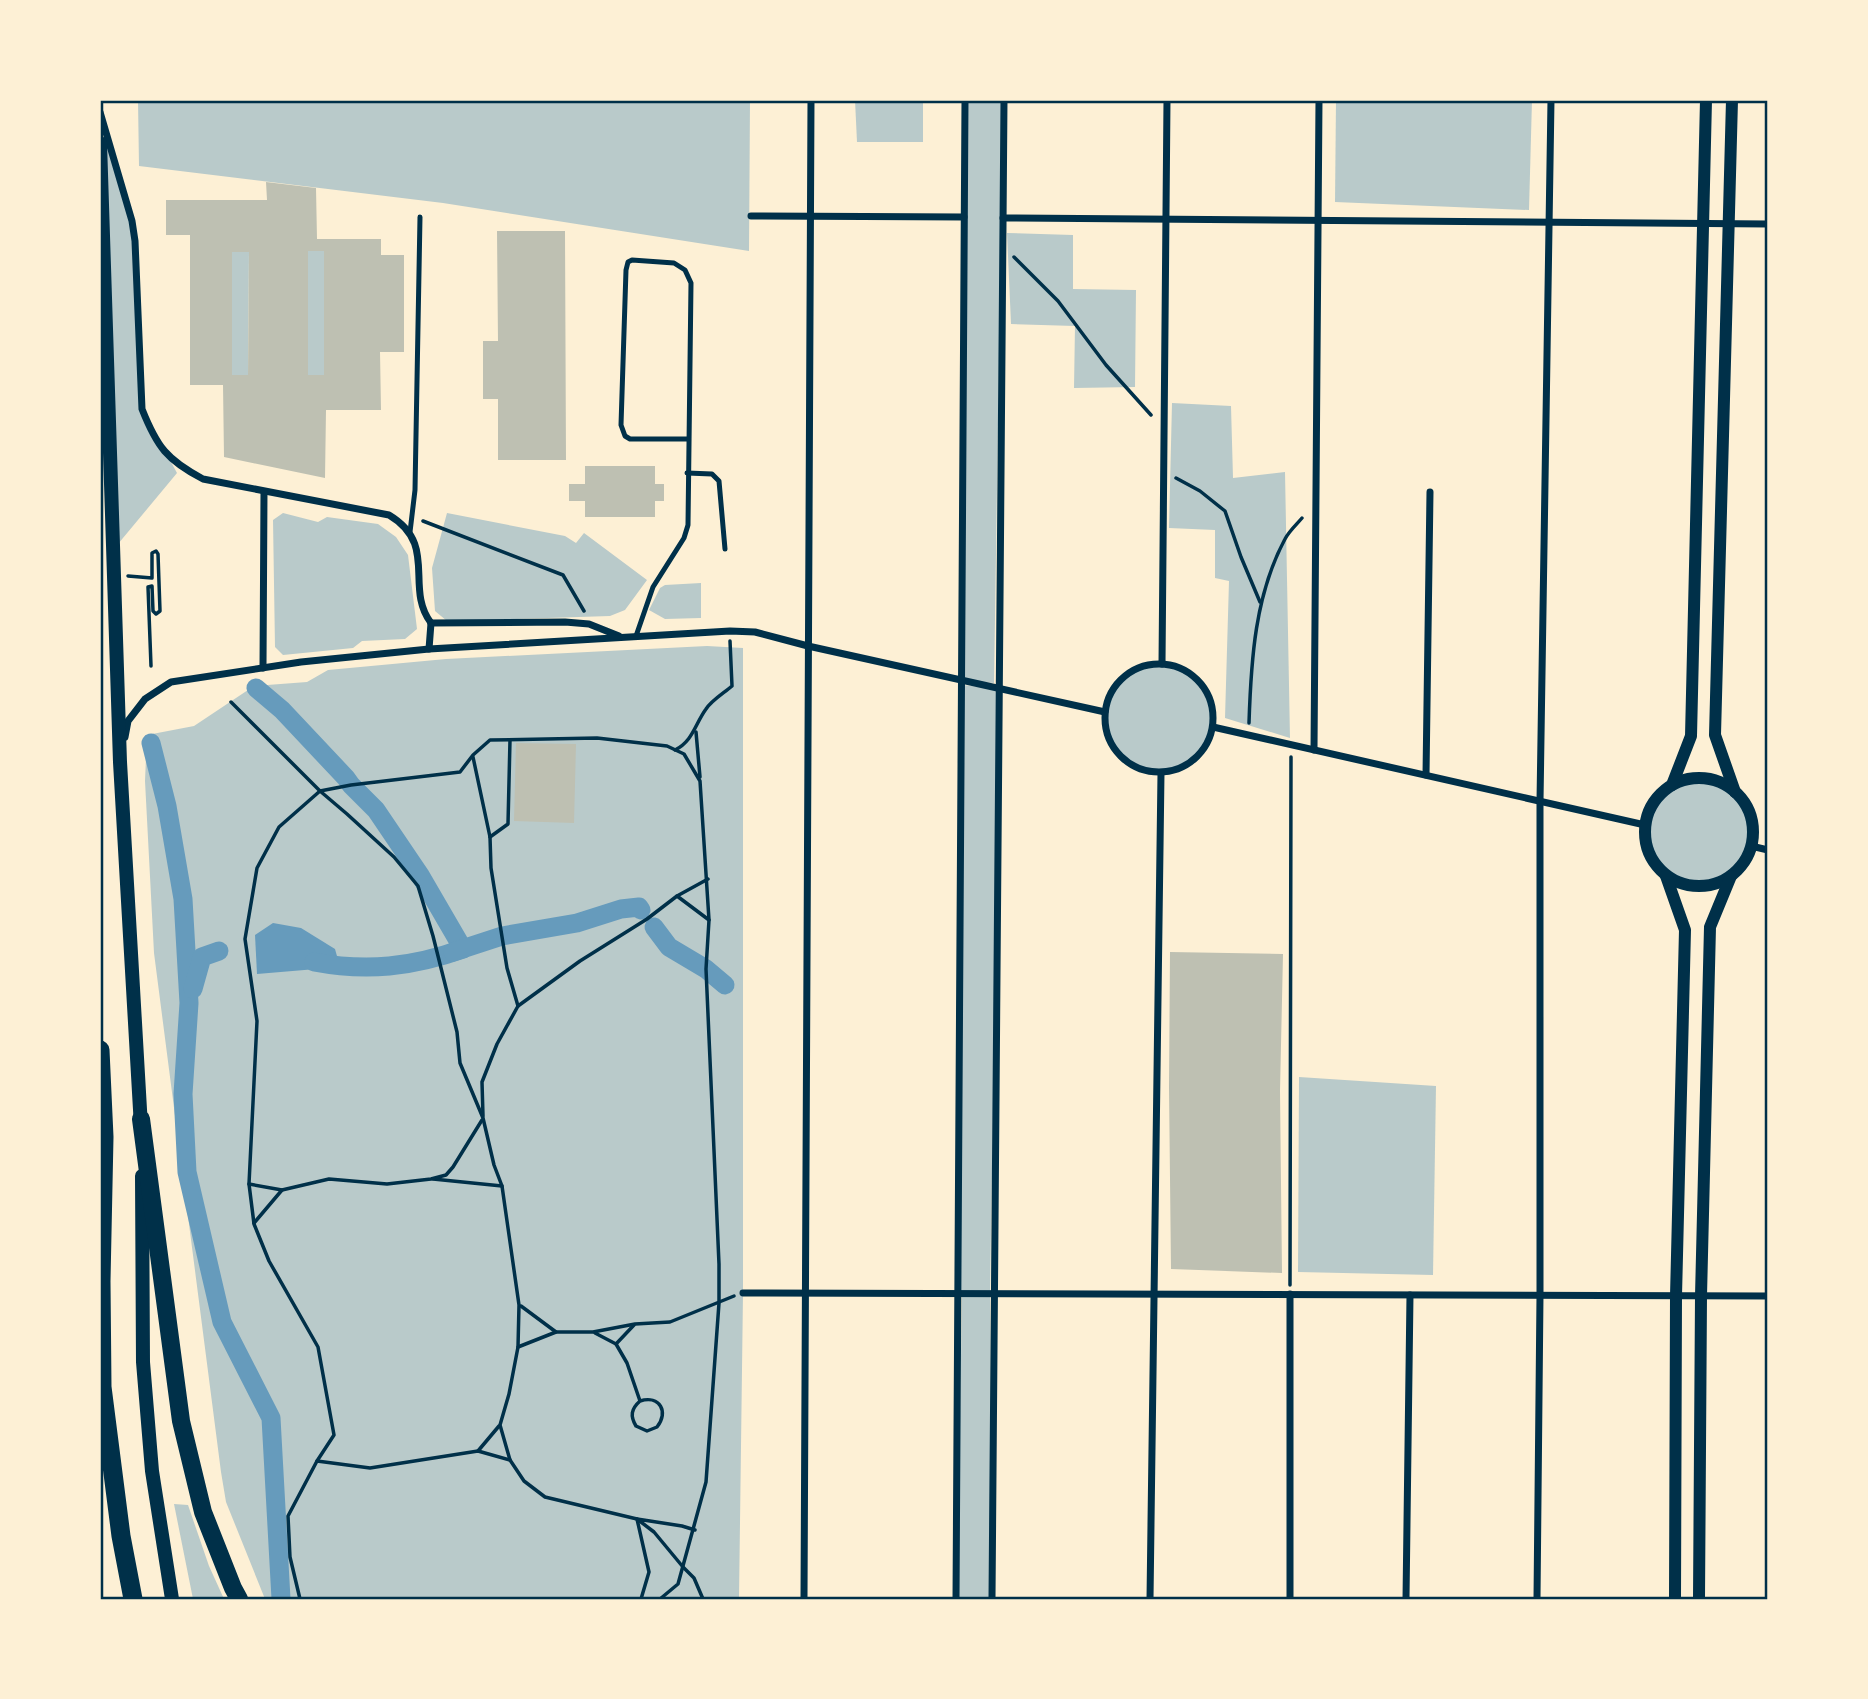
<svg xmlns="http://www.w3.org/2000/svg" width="1868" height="1699" font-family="'PT Sans Narrow',sans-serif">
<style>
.green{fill:#b9caca}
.water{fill:#669bbc}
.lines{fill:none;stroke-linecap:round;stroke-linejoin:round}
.canal{stroke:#669bbc;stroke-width:19}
.building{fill:#bec0b2;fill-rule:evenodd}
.path{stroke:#003049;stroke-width:3.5}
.service{stroke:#003049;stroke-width:5}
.minor{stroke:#003049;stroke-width:7}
.tertiary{stroke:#003049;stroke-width:12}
.secondary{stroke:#003049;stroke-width:14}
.trunk{stroke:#003049;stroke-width:18}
.motorway{stroke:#003049;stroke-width:19}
.neatline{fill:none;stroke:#003049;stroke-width:2.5}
</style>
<rect width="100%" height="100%" fill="#fdf0d5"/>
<g class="green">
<path d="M138 100H750L749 251 443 203 139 166Z"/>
<path d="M855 100H923V142H857Z"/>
<path d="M965 100H1003L994 683 962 681Z"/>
<path d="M1336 100H1532L1529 210 1335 202Z"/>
<path d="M105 131 135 241 142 409 177 473 118 544Z"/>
<path d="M1007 233 1073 235V289L1136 290 1135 387 1074 388 1075 326 1011 324Z"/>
<rect x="308" y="251" width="16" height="124"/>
<path d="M232 252H249L248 375H232Z"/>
<path d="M1172 403 1231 406 1233 478 1285 472 1290 738 1225 718 1229 581 1215 578V530L1169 528Z"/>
<path d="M283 513 318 522 327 517 378 524 396 537 408 555 417 629 405 639 362 641 353 648 283 655 275 647 273 520Z"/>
<path d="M447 513 565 536 576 543 584 533 647 580 625 610 610 616 447 621 435 611 432 568Z"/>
<path d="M701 583V618L665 619 649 610 660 588 665 585Z"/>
<path d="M707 646 743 648V1293L739 1599H265L226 1502 221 1472 154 953 145 781 147 735 194 726 254 686 307 682 328 670 446 659Z"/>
<circle cx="1159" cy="718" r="54"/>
<path d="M962 685 1000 689 990 1294 958 1293Z"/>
<circle cx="1699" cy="832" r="53"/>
<path d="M1299 1077 1436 1086 1433 1275 1298 1272Z"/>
<path d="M962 1296 990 1297 992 1599H957Z"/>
<path d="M174 1504 188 1505 209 1566 224 1599H193Z"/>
</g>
<path class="water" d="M273 923 301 928 335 949 340 967 257 974 255 935Z"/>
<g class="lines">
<g class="canal">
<path d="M256 688 282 710 346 778 351 785 376 810 420 875 463 949C412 967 367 972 314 962"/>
<path d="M151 743 167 806 183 899 189 1003 183 1094 187 1172 222 1322 271 1418 281 1599"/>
<path d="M654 927 669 947 706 969 725 985"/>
<path d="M453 952 502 936 577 923 621 909 639 907 641 910"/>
<path d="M193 989 202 957 219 951"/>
</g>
</g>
<g class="building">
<path d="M266 182 316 188 317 239H381V255H404V352H380L381 410H326L325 478 224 457 223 385H190V235H166V200H267ZM308 251H324V375H308ZM232 252H249L248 375H232Z"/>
<path d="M497 231H565L566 460H498V399H483V341H498Z"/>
<path d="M585 466H655V484H664V501H655V517H585V501H569V484H585Z"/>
<path d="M516 743 576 744 574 823 514 821Z"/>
<path d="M1170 952 1283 954 1280 1091 1282 1273 1171 1269 1169 1088Z"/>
</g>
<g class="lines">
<g class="path">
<path d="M1014 257 1058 301 1106 365 1151 415"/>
<path d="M1176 478 1200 491 1225 511 1241 557 1260 602"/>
<path d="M423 521 563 575 584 611"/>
<path d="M128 576 152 578V553L156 551 158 554 160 611 156 614 153 611 152 586 148 587 151 666"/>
<path d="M231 702 320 791 347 814 394 857 418 886 433 936 457 1032 460 1063 483 1118 494 1165 502 1186 519 1305 518 1347 509 1394 500 1425 510 1460 524 1481 545 1497 637 1519 654 1532 683 1567 694 1578 703 1599"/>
<path d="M1249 723C1251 660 1255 595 1285 539 1289 531 1297 524 1302 518"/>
<path d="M696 732 700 777"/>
<path d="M675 750C693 741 695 724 706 709 712 700 724 693 732 686L730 641"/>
<path d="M473 757 490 837 491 868 507 968 518 1006"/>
<path d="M490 837 508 824 510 740"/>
<path d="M677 896 709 920"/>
<path d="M483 1116 482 1082 497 1044 518 1006 580 961 647 919 677 896 708 879"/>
<path d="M433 1179 502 1186"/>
<path d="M249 1184 282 1190 329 1179 387 1184 431 1179 446 1175 453 1167 482 1120"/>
<path d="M254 1223 282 1190"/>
<path d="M1290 1285 1291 757"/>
<path d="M521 1306 556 1332"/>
<path d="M595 1333 616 1344 627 1363 640 1401C631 1409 630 1416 636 1426L647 1431 657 1427C669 1412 660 1395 640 1401"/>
<path d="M616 1344 634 1325"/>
<path d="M518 1347 556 1332H593L635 1324 670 1322 734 1296"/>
<path d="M478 1451 499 1426"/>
<path d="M317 1461 370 1468 478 1451 510 1460"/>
<path d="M300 1599 290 1557 288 1516 317 1461 334 1435 318 1347 269 1261 254 1224 249 1184 257 1021 245 939 257 868 279 827 320 791 351 785 460 772 473 755 490 740 597 738 667 746 684 754 700 781 709 920 706 969 719 1264V1303L706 1482 678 1584 660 1599"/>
<path d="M641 1599 649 1572 637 1519 682 1526 695 1530"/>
</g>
<g class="service">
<path d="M687 473 712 474 719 481 725 549"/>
<path d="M410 532 415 490 420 217"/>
<path d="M636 636 653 587 684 538 688 525 691 283 685 270 674 263 632 260 628 262 626 270 621 425 625 436 630 439H688"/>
</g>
<g class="minor">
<path d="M100 112 132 221 135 241 142 409C157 447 167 460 203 479L389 515C439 545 404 587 431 623"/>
<path d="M751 216 964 217"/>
<path d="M1003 218 1768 224"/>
<path d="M431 623 565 622 589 624 619 636"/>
<path d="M429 649 431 623"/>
<path d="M1162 664 1167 100"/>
<circle cx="1159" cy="718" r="54"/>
<path d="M263 668 264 492"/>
<path d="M1213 727 1645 825"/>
<path d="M125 737 128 721 145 699 171 682 301 662 429 649 730 631 755 632 808 646 1105 712"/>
<path d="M1314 750 1319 100"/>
<path d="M1426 775 1430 492"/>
<path d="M1751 846 1768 850"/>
<path d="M743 1293 1768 1296"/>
<path d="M804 1599 811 100"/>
<path d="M956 1599 965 100"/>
<path d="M992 1599 1004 100"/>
<path d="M1150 1599 1161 773"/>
<path d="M1290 1599V1294"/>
<path d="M1406 1599 1410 1295"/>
<path d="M1537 1599 1540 1295V801L1551 100"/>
</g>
<g class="tertiary">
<path d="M1732 100 1715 735 1735 792"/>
<circle cx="1699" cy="832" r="54"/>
<path d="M1672 785 1691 736 1706 100"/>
<path d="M1666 876 1685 930 1676 1296 1675 1599"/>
<path d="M1699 1599 1701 1296 1710 927 1731 876"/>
</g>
<g class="secondary">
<path d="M100 143 120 762 141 1127"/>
<path d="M142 1176 143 1362 152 1471 172 1599"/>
</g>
<path class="trunk" d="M141 1119 181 1421 203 1512 233 1588 239 1599"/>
<path class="motorway" d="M100 1050 104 1137 101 1281 102 1387 121 1536 133 1599"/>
</g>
<rect width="1868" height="1699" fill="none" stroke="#fdf0d5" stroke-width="203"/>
<rect x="102" y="102" width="1664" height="1496" class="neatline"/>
</svg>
